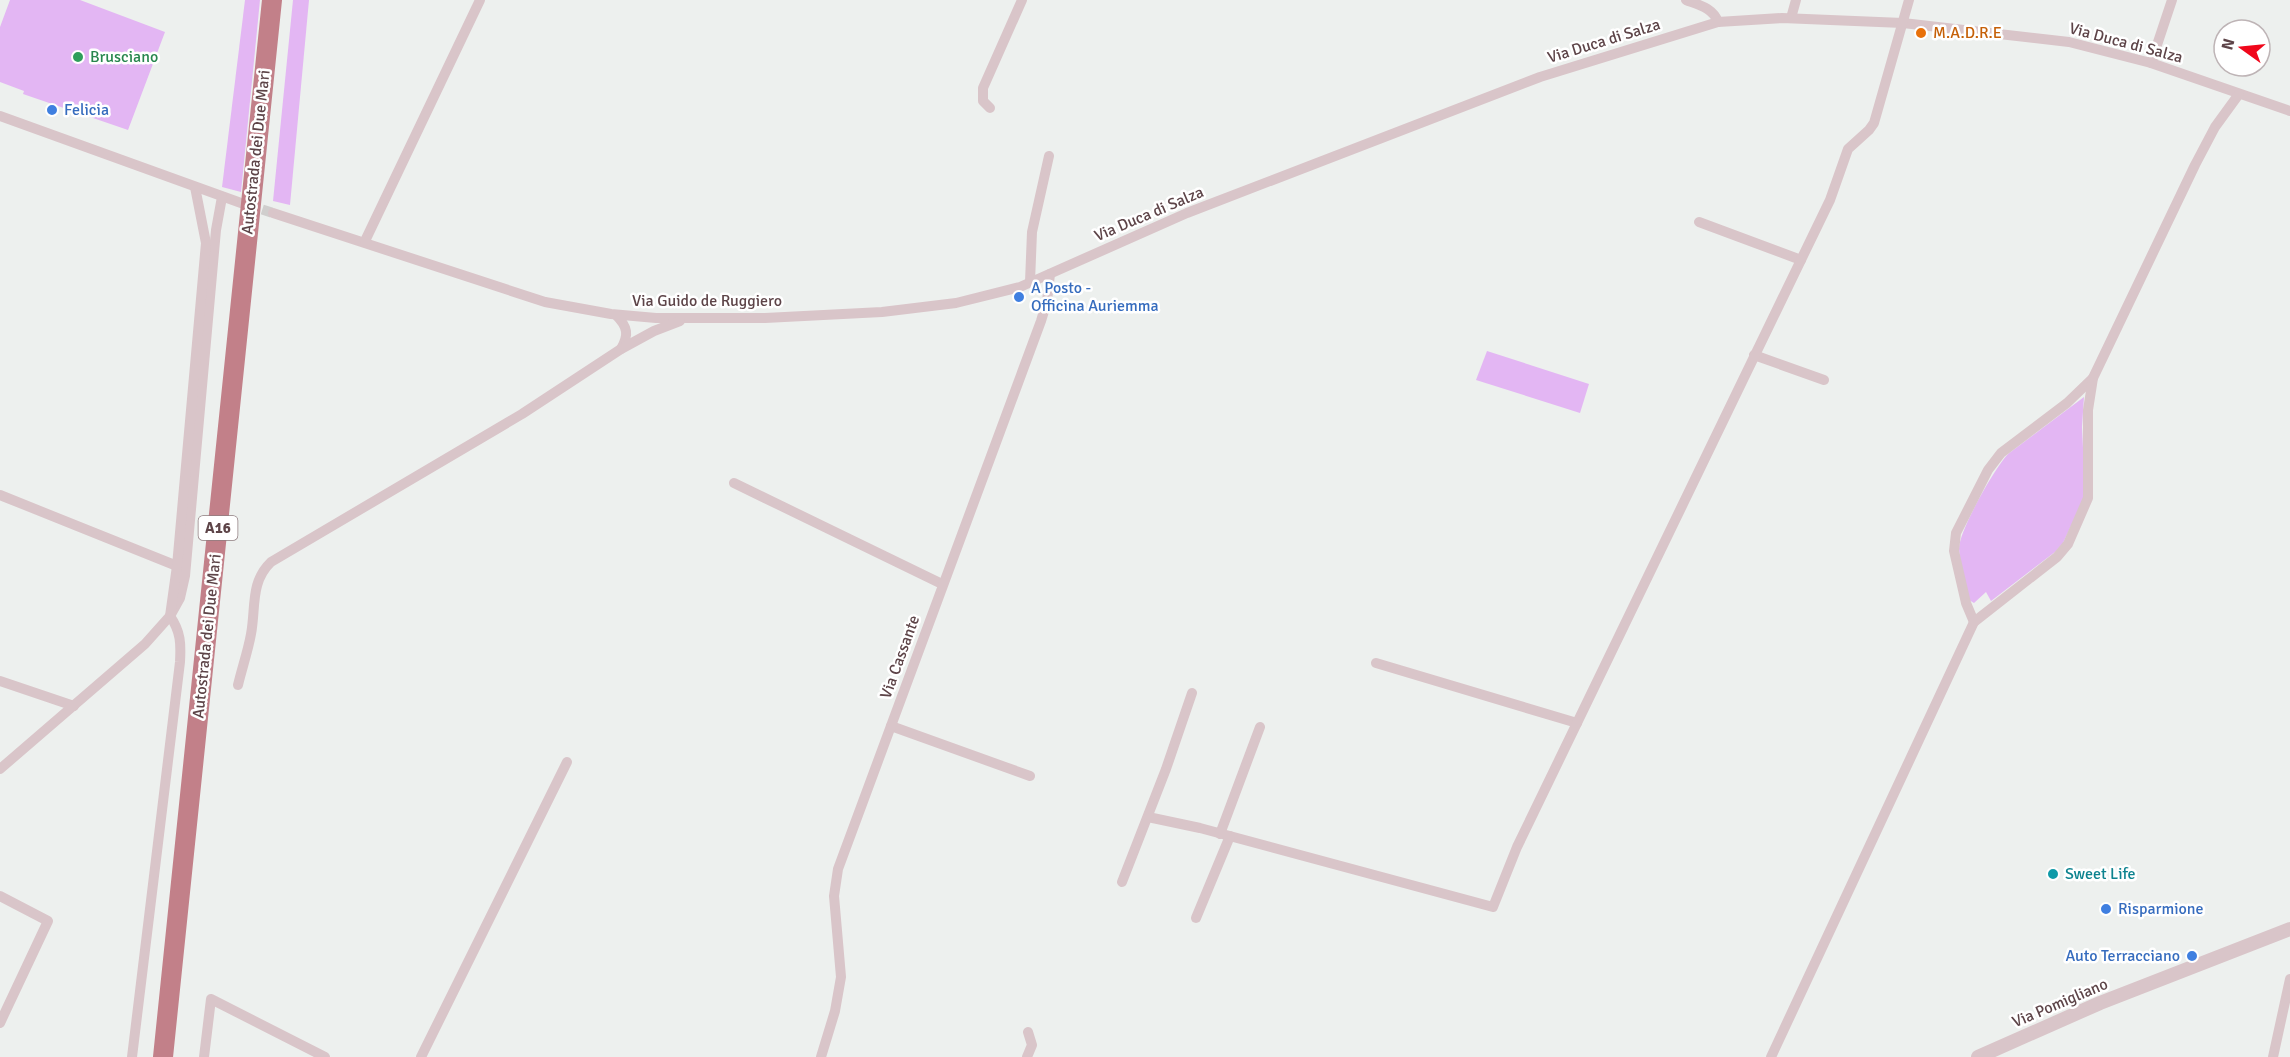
<svg xmlns="http://www.w3.org/2000/svg" width="2290" height="1057" font-family="Signika,sans-serif">
<style>
.green{fill:#e3b6f3}
.lines{fill:none;stroke-linecap:round;stroke-linejoin:round}
.minor-tunnel{stroke:#d0cecd;stroke-width:10;stroke-dasharray:10 5;stroke-linecap:butt}
.minor{stroke:#d9c5c9;stroke-width:10}
.tertiary{stroke:#d9c5c9;stroke-width:14}
.motorway{stroke:#c28089;stroke-width:20}
.food-dot{fill:#e8710a;stroke:#fff;stroke-width:2}
.leisure-dot{fill:#2e9e5b;stroke:#fff;stroke-width:2}
.shop-dot{fill:#3f7fe0;stroke:#fff;stroke-width:2}
.culture-dot{fill:#0f9aa8;stroke:#fff;stroke-width:2}
.labels{text-anchor:middle;dominant-baseline:central;stroke-width:5;stroke-linejoin:round;paint-order:stroke}
.shield{fill:#fff;stroke:#8e7c7f;stroke-width:1.5}
.shield-label{font-size:15px;font-weight:bold;fill:#5d4448}
.food-label{font-size:16px;fill:#c56008;stroke:#fff;text-anchor:start}
.street-label{font-size:16px;fill:#5d4448;stroke:#fff}
.leisure-label{font-size:16px;fill:#27864d;stroke:#fff;text-anchor:start}
.shop-label{font-size:16px;fill:#366cbe;stroke:#fff;text-anchor:start}
.culture-label{font-size:16px;fill:#0d838f;stroke:#fff;text-anchor:start}
</style>
<rect width="100%" height="100%" fill="#edf0ee"/>
<g class="green">
<path d="M10 0H80L165 32 128 130 23 94 24 91 0 82V27Z"/>
<path d="M245 0H260L241 192 222 187Z"/>
<path d="M293 0H309L290 205 273 201Z"/>
<path d="M1487 351 1589 384 1580 413 1476 380Z"/>
<path d="M2084 397 2082 427 2085 489 2083 500 2063 543 2055 552 1991 601 1986 592 1974 603 1969 600C1966 584 1960 565 1959 549 1959 530 1995 468 2008 454Z"/>
</g>
<g class="lines">
<path class="minor-tunnel" d="M248 205 273 213"/>
<g class="minor">
<path d="M1686 0C1699 5 1713 8 1718 22"/>
<path d="M1791 18 1796 0"/>
<path d="M2151 63 2172 0"/>
<path d="M990 108 983 101V88L1022 0"/>
<path d="M0 116 241 203"/>
<path d="M273 213 545 302 611 314 656 318H765L882 312 956 303 1020 287 1187 213 1540 77 1718 22 1782 18 1903 23 2069 42 2151 63 2290 111"/>
<path d="M1699 222 1801 260"/>
<path d="M365 241 480 0"/>
<path d="M1030 282 1032 232 1049 156"/>
<path d="M616 315C628 327 629 335 621 349"/>
<path d="M1754 355 1824 380"/>
<path d="M734 483 942 584"/>
<path d="M0 495 177 566"/>
<path d="M1974 622 1966 603 1954 551 1956 533 1988 470 2001 453 2067 403 2093 378"/>
<path d="M1376 663 1577 723"/>
<path d="M0 681 74 706"/>
<path d="M238 685C242 668 248 651 251 634 256 608 250 582 271 562L522 414 621 349 654 331 680 321"/>
<path d="M891 726 1030 776"/>
<path d="M0 769 145 644 170 616 180 598 185 576 216 230 222 197"/>
<path d="M1148 817 1200 828 1493 907 1517 847 1830 200 1848 149 1869 130 1874 123 1909 0"/>
<path d="M1220 834 1260 727"/>
<path d="M1122 882 1166 769 1192 693"/>
<path d="M0 896 48 921 0 1023"/>
<path d="M1196 918 1230 836"/>
<path d="M132 1057 180 662C181 644 181 632 170 616L177 566 206 243 195 187"/>
<path d="M204 1057 211 999 325 1057"/>
<path d="M421 1057 567 762"/>
<path d="M821 1057 835 1011 841 977 834 896 838 869 1041 321 1047 301 1050 274"/>
<path d="M1027 1057 1032 1045 1028 1032"/>
<path d="M1771 1057 1974 622 2057 557 2068 544 2088 498V410L2093 378 2195 165 2215 127 2239 94"/>
<path d="M2273 1057 2290 979"/>
</g>
<path class="tertiary" d="M1978 1057 2100 1003 2290 929"/>
<path class="motorway" d="M163 1057 272 0"/>
</g>
<circle class="food-dot" cx="1921" cy="33" r="6"/>
<circle class="leisure-dot" cx="78" cy="57" r="6"/>
<g class="shop-dot">
<circle cx="52" cy="110" r="6"/>
<circle cx="1019" cy="297" r="6"/>
<circle cx="2106" cy="909" r="6"/>
<circle cx="2192" cy="956" r="6"/>
</g>
<circle class="culture-dot" cx="2053" cy="874" r="6"/>
<g class="labels">
<rect class="shield" x="198.5" y="516" width="39" height="24" rx="4.5"/>
<g class="shield-label">
<text x="218" y="528">A16</text>
</g>
<g class="food-label">
<text x="1933" y="33">M.A.D.R.E</text>
</g>
<g class="street-label">
<text transform="translate(1604 41) rotate(-17)">Via Duca di Salza</text>
<text transform="translate(2126 43) rotate(15)">Via Duca di Salza</text>
<text transform="translate(256 152) rotate(-84)">Autostrada dei Due Mari</text>
<text transform="translate(1149 214) rotate(-23)">Via Duca di Salza</text>
<text x="707" y="301">Via Guido de Ruggiero</text>
<text transform="translate(207 636) rotate(-84)">Autostrada dei Due Mari</text>
<text transform="translate(900 657) rotate(-70)">Via Cassante</text>
<text transform="translate(2060 1003) rotate(-23)">Via Pomigliano</text>
</g>
<g class="leisure-label">
<text x="90" y="57">Brusciano</text>
</g>
<g class="shop-label">
<text x="64" y="110">Felicia</text>
<text x="1031" y="288">A Posto -<tspan x="1031" dy="18">Officina Auriemma</tspan></text>
<text x="2118" y="909">Risparmione</text>
<text x="2180" y="956" text-anchor="end">Auto Terracciano</text>
</g>
<g class="culture-label">
<text x="2065" y="874">Sweet Life</text>
</g>
</g>
<g transform="translate(2242 48) rotate(285)"><circle r="28" fill="#ffffff" stroke="#beb4b6" stroke-width="1.5"/>
<path d="M0-4.5L10 22L0 15L-10 22Z" fill="#f0071b"/>
<text y="-9" font-size="16" font-weight="bold" text-anchor="middle" fill="#5d4448">N</text>
</g>
</svg>
